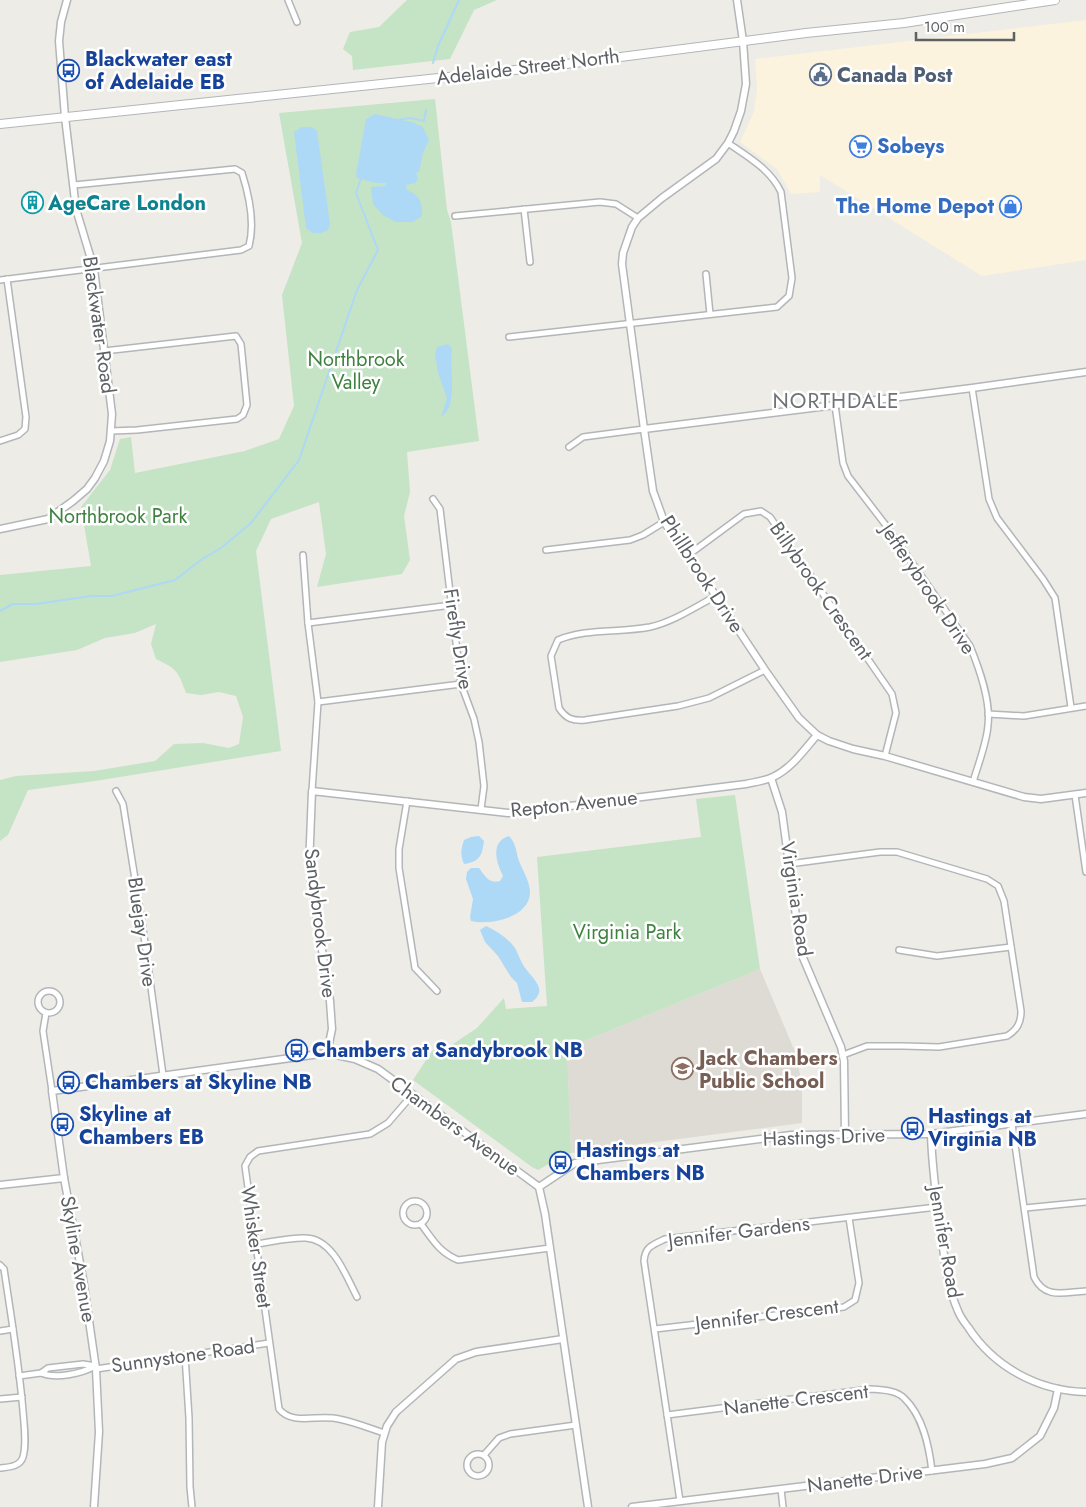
<svg xmlns="http://www.w3.org/2000/svg" width="1086" height="1507" font-family="Jost,sans-serif">
<style>
.commercial{fill:#fbf3de}
.education{fill:#dedbd4}
.green{fill:#c5e3c5}
.water{fill:#add9f7}
.lines{fill:none;stroke-linecap:round;stroke-linejoin:round}
.stream{stroke:#add9f7;stroke-width:2}
.minor-casing{stroke:#b3b6b9;stroke-width:8}
.tertiary-casing{stroke:#b3b6b9;stroke-width:9}
.secondary-casing{stroke:#b2b5b9;stroke-width:10}
.minor{stroke:#fff;stroke-width:5}
.tertiary{stroke:#fff;stroke-width:6}
.secondary{stroke:#fff;stroke-width:8}
.labels{text-anchor:middle;dominant-baseline:central;stroke-width:5;stroke-linejoin:round;paint-order:stroke}
.transit-label{font-size:20px;font-weight:bold;fill:#164399;stroke:#fff;text-anchor:start}
.street-label{font-size:20px;fill:#5d6164;stroke:#fff}
.service-label{font-size:20px;font-weight:bold;fill:#4e5e75;stroke:#fff;text-anchor:start}
.shop-label{font-size:20px;font-weight:bold;fill:#366cbe;stroke:#fff;text-anchor:start}
.culture-label{font-size:20px;font-weight:bold;fill:#0d838f;stroke:#fff;text-anchor:start}
.park-label{font-size:20px;fill:#3e8240;stroke:#fff}
.education-label{font-size:20px;font-weight:bold;fill:#785e54;stroke:#fff;text-anchor:start}
.neighbourhood-label{font-size:21px;letter-spacing:1px;fill:#6e7376;stroke:#fff}
</style>
<rect width="100%" height="100%" fill="#eeece6"/>
<path class="commercial" d="M1086 20V260L982 276 820 175V192L791 194 777 169 740 142 754 112 757 89 755 59Z"/>
<path class="education" d="M760 969 796 1054 802 1084V1123L571 1153 567 1048Z"/>
<g class="green">
<path d="M407 0H497L474 10 450 59 353 70 352 56 343 49 350 32 379 27Z"/>
<path d="M435 99 447 210 451 222 479 441 407 452 410 492 404 516 410 560 402 574 317 587 326 554 319 502 271 519 256 551 281 751 95 781 28 790 8 835 0 841V780L16 776 94 771 155 761 174 744 203 743 229 748 239 744 243 717 236 696 219 692 201 695 186 693C178 671 177 669 156 659L151 644 156 624 135 633 105 638 77 650 0 662V575L91 566 81 507 110 470 120 439 131 437 135 473 245 451 279 439 294 406 282 295 302 243 279 113Z"/>
<path d="M735 795 760 969 567 1048 571 1153 563 1156 538 1170 532 1167 413 1080 432 1051 453 1044 477 1028 504 998 506 1009 547 1006 537 857 701 837 696 799Z"/>
</g>
<g class="water">
<path d="M375 114 415 123 417 125 422 126 429 140 423 153 419 172 416 173 418 179 415 183 406 185 407 190C420 196 422 201 422 216L413 222H396L383 215 373 204 371 187 386 186V183H376L357 178 356 174 366 119Z"/>
<path d="M302 127H312L317 131 330 224 328 230 321 233H313L306 228 294 132Z"/>
<path d="M448 344 451 347 452 350C449 367 459 406 441 417L447 398 438 373 435 354 437 347Z"/>
<path d="M479 836 484 841C482 855 480 862 464 864 460 855 461 849 464 840L471 837Z"/>
<path d="M509 836C516 843 516 852 519 861 523 871 529 880 530 891 531 917 491 926 471 921L470 917 473 899 466 879 467 872 471 868H479C485 876 489 884 500 881L503 876C496 862 490 842 509 836Z"/>
<path d="M486 926C497 931 508 938 515 948 519 955 521 963 526 969 534 980 548 990 532 1002H522L517 983 511 977 498 956 485 942 480 930Z"/>
</g>
<g class="lines">
<g class="stream">
<path d="M433 63 438 46 459 0"/>
<path d="M397 120 410 118 424 121 426 110"/>
<path d="M0 611 13 604H36L91 596H112L175 580 202 559 221 548 251 523 299 460 357 290 378 250 356 193 361 178"/>
</g>
<defs>
<g id="minor">
<path d="M288 0 297 22"/>
<path d="M524 209 530 262"/>
<path d="M455 216 600 202 616 204 638 218"/>
<path d="M706 274 710 314"/>
<path d="M0 280 241 250 249 246C255 223 249 195 242 173L235 169 74 185"/>
<path d="M509 337 777 307 789 296 792 278 781 192C770 169 748 157 728 143"/>
<path d="M104 351 236 336 241 344 247 405 243 415 237 419 137 430 111 431"/>
<path d="M972 388 989 499 997 518 1043 579 1055 598 1071 707"/>
<path d="M835 405 843 463 848 476 888 528 970 646C979 668 991 700 988 725 987 742 978 765 973 782"/>
<path d="M0 441 18 435 25 429 26 417 7 279"/>
<path d="M569 447 583 437 644 429"/>
<path d="M433 499 440 509 461 684 474 719 479 742 484 786 481 809"/>
<path d="M546 550 630 540 643 535 664 522"/>
<path d="M303 555 308 623 318 702 312 791"/>
<path d="M687 556 744 514 761 511 770 517 892 694 896 713 885 756"/>
<path d="M716 596C695 607 673 622 650 627 619 633 586 628 558 640L551 656 559 708C566 719 573 721 585 720L678 706 709 698 765 670"/>
<path d="M308 623 452 605"/>
<path d="M318 702 461 684"/>
<path d="M988 714 1024 716 1086 706"/>
<path d="M116 791 123 804 143 929 163 1075"/>
<path d="M1075 795 1086 872"/>
<path d="M407 801 399 849V868L415 968 437 991"/>
<path d="M789 864 880 852H897L987 879 998 886 1004 901 1021 1011C1021 1023 1017 1030 1007 1036L939 1047 903 1046H867L843 1055"/>
<path d="M899 950 937 956 1011 947"/>
<circle cx="49" cy="1002" r="11"/>
<path d="M46 1013 43 1031 52 1091"/>
<path d="M1012 1124 1034 1277C1045 1300 1065 1292 1086 1291"/>
<circle cx="415" cy="1213" r="12"/>
<path d="M1025 1208 1086 1202"/>
<path d="M421 1224C433 1240 439 1252 458 1260L550 1248"/>
<path d="M256 1244C271 1242 291 1237 306 1238 333 1239 346 1276 357 1297"/>
<path d="M0 1265 4 1269C11 1316 19 1363 23 1411 24 1425 27 1443 23 1457 20 1467 8 1467 0 1468"/>
<path d="M655 1329 844 1307 855 1300 859 1283 849 1218"/>
<path d="M0 1331 13 1329"/>
<path d="M185 1355 189 1418 190 1487 192 1507"/>
<path d="M96 1369 269 1343"/>
<path d="M41 1373C56 1379 81 1374 95 1366"/>
<path d="M19 1376 41 1373 48 1368 83 1364 96 1366"/>
<path d="M0 1399 22 1397"/>
<path d="M667 1415 871 1389C882 1390 896 1390 904 1398 923 1416 929 1446 932 1471"/>
<path d="M384 1433C369 1428 354 1422 339 1419 318 1414 293 1426 279 1409L245 1166 250 1157 258 1151 370 1134 388 1123 413 1094"/>
<circle cx="478" cy="1465" r="11"/>
<path d="M484 1455 499 1438 510 1434 576 1425"/>
<path d="M781 1489 783 1507"/>
<path d="M680 1501 644 1261C645 1247 652 1245 665 1239L937 1207"/>
</g>
<g id="tertiary">
<path d="M737 0 743 41 746 84 741 111 734 131 728 143 716 159 662 198 638 218 632 227 623 253 622 264 644 429 653 491 661 513 664 522 716 596 765 670 799 718 817 735 829 741 853 749 885 756 1024 797 1041 799 1086 793"/>
<path d="M644 429 972 388 1086 372"/>
<path d="M0 529 48 519 73 501 87 489 95 478 104 461 110 441 112 414 94 269 76 209 65 117 59 41 61 22 67 0"/>
<path d="M771 778 782 812 801 953 841 1047 844 1061 845 1134"/>
<path d="M327 1053 332 1029 330 1001 309 867 312 791 508 813 530 811 746 784C755 782 765 781 773 777 792 768 804 750 817 735"/>
<path d="M931 1134C932 1170 937 1205 942 1240 945 1264 948 1288 958 1311 960 1316 964 1322 968 1327 994 1367 1038 1391 1086 1392"/>
<path d="M0 1185 64 1178"/>
<path d="M539 1187 575 1163 791 1135 931 1134 1086 1114"/>
<path d="M94 1507 99 1432 96 1369 83 1279 64 1178 52 1091 327 1053 355 1059 378 1069 539 1187 545 1214 588 1507"/>
<path d="M378 1507 382 1442 387 1426 396 1412 456 1359 476 1352 563 1339"/>
<path d="M632 1507 985 1464 1012 1458 1040 1436 1054 1408 1058 1389"/>
</g>
<path id="secondary" d="M0 124 543 67 806 33 904 23 1055 0"/>
</defs>
<use href="#minor" class="minor-casing"/>
<use href="#tertiary" class="tertiary-casing"/>
<use href="#secondary" class="secondary-casing"/>
<use href="#minor" class="minor"/>
<use href="#tertiary" class="tertiary"/>
<use href="#secondary" class="secondary"/>
</g>
<defs>
<symbol id="bus-ring" viewBox="-11 -11 22 22"><circle r="9.5" fill="#fff" stroke="#1a4fb4" stroke-width="1.5"/><path d="M-5-6H5V4H4V6H2V4H-2V6H-4V4H-5ZM-3.5-4V0h7V-4ZM-3.5 1.2v1.5H-2V1.2ZM2 1.2v1.5H3.5V1.2Z" fill="#1a4fb4"/></symbol>
<symbol id="civic-ring" viewBox="-11 -11 22 22"><circle r="9.5" fill="#fff" stroke="#5c6f8a" stroke-width="1.5"/><path d="M-.6-6.5H3V-4.5H.6V-3L4-1V1h2V6H-6V1h2V-1L-.6-3ZM-1.2 2.5V6h2.4V2.5Z" fill="#5c6f8a"/></symbol>
<symbol id="supermarket-ring" viewBox="-11 -11 22 22"><circle r="9.5" fill="#fff" stroke="#3f7fe0" stroke-width="1.5"/><path d="M-6-5.5h2.5l.6 2H6L4.5 2H-2.5L-4.4-4H-6ZM-1.5 3.2a1.3 1.3 0 1 0 .1 0ZM3 3.2a1.3 1.3 0 1 0 .1 0Z" fill="#3f7fe0"/></symbol>
<symbol id="building-ring" viewBox="-11 -11 22 22"><circle r="9.5" fill="#fff" stroke="#0f9aa8" stroke-width="1.5"/><path d="M-4-6H4V6H1V3H-1V6H-4ZM-2.5-4.3h1.7v1.8h-1.7ZM.8-4.3h1.7v1.8H.8ZM-2.5-1h1.7V.8h-1.7ZM.8-1h1.7V.8H.8Z" fill="#0f9aa8"/></symbol>
<symbol id="shop-ring" viewBox="-11 -11 22 22"><circle r="9.5" fill="#fff" stroke="#3f7fe0" stroke-width="1.5"/><path d="M-5-2.5h2.3a2.7 3.5 0 0 1 5.4 0H5L5.5 6h-11ZM-1.5-2.5h3a1.5 2.3 0 0 0-3 0Z" fill="#3f7fe0"/></symbol>
<symbol id="school-ring" viewBox="-11 -11 22 22"><circle r="9.5" fill="#fff" stroke="#8d6e63" stroke-width="1.5"/><path d="M0-5L7-2L0 1L-7-2ZM-4 1L0 2.5L4 1V4Q0 6-4 4Z" fill="#8d6e63"/></symbol>
</defs>
<g fill-rule="evenodd">
<use href="#bus-ring" x="56" y="58" width="25" height="25"/>
<use href="#civic-ring" x="808" y="62" width="25" height="25"/>
<use href="#supermarket-ring" x="848" y="134" width="25" height="25"/>
<use href="#building-ring" x="20" y="190" width="25" height="25"/>
<use href="#shop-ring" x="998" y="194" width="25" height="25"/>
<use href="#bus-ring" x="284" y="1038" width="25" height="25"/>
<use href="#school-ring" x="670" y="1056" width="25" height="25"/>
<use href="#bus-ring" x="56" y="1070" width="25" height="25"/>
<use href="#bus-ring" x="50" y="1112" width="25" height="25"/>
<use href="#bus-ring" x="900" y="1116" width="25" height="25"/>
<use href="#bus-ring" x="548" y="1150" width="25" height="25"/>
</g>
<g class="labels">
<g class="transit-label">
<text x="85" y="59">Blackwater east<tspan x="85" dy="23">of Adelaide EB</tspan></text>
<text x="312" y="1050">Chambers at Sandybrook NB</text>
<text x="85" y="1082">Chambers at Skyline NB</text>
<text x="79" y="1114">Skyline at<tspan x="79" dy="23">Chambers EB</tspan></text>
<text x="928" y="1116">Hastings at<tspan x="928" dy="23">Virginia NB</tspan></text>
<text x="576" y="1150">Hastings at<tspan x="576" dy="23">Chambers NB</tspan></text>
</g>
<g class="street-label">
<text transform="translate(528 67) rotate(-7)">Adelaide Street North</text>
<text transform="translate(99 325) rotate(82)">Blackwater Road</text>
<text transform="translate(702 574) rotate(57)">Phillbrook Drive</text>
<text transform="translate(928 589) rotate(56)">Jefferybrook Drive</text>
<text transform="translate(821 591) rotate(55)">Billybrook Crescent</text>
<text transform="translate(458 639) rotate(81)">Firefly Drive</text>
<text transform="translate(574 804) rotate(-6)">Repton Avenue</text>
<text transform="translate(796 899) rotate(81)">Virginia Road</text>
<text transform="translate(320 923) rotate(83)">Sandybrook Drive</text>
<text transform="translate(142 932) rotate(82)">Bluejay Drive</text>
<text transform="translate(455 1126) rotate(36)">Chambers Avenue</text>
<text transform="translate(824 1137) rotate(-2)">Hastings Drive</text>
<text transform="translate(739 1232) rotate(-7)">Jennifer Gardens</text>
<text transform="translate(945 1242) rotate(80)">Jennifer Road</text>
<text transform="translate(256 1247) rotate(82)">Whisker Street</text>
<text transform="translate(78 1259) rotate(80)">Skyline Avenue</text>
<text transform="translate(767 1315) rotate(-7)">Jennifer Crescent</text>
<text transform="translate(183 1356) rotate(-8)">Sunnystone Road</text>
<text transform="translate(796 1400) rotate(-7)">Nanette Crescent</text>
<text transform="translate(865 1479) rotate(-7)">Nanette Drive</text>
</g>
<g class="service-label">
<text x="837" y="75">Canada Post</text>
</g>
<g class="shop-label">
<text x="877" y="146">Sobeys</text>
<text x="994" y="206" text-anchor="end">The Home Depot</text>
</g>
<g class="culture-label">
<text x="48" y="203">AgeCare London</text>
</g>
<g class="park-label">
<text x="356" y="359">Northbrook<tspan x="356" dy="23">Valley</tspan></text>
<text x="118" y="516">Northbrook Park</text>
<text x="627" y="932">Virginia Park</text>
</g>
<g class="education-label">
<text x="699" y="1058">Jack Chambers<tspan x="699" dy="23">Public School</tspan></text>
</g>
<g class="neighbourhood-label">
<text x="836" y="401">NORTHDALE</text>
</g>
</g>
<path d="M916 32v8h98v-8" fill="none" stroke="#5d6164" stroke-width="2.5"/>
<text x="924" y="32" font-size="15" fill="#5d6164" stroke="#ffffff" stroke-width="4" paint-order="stroke">100 m</text>
</svg>
